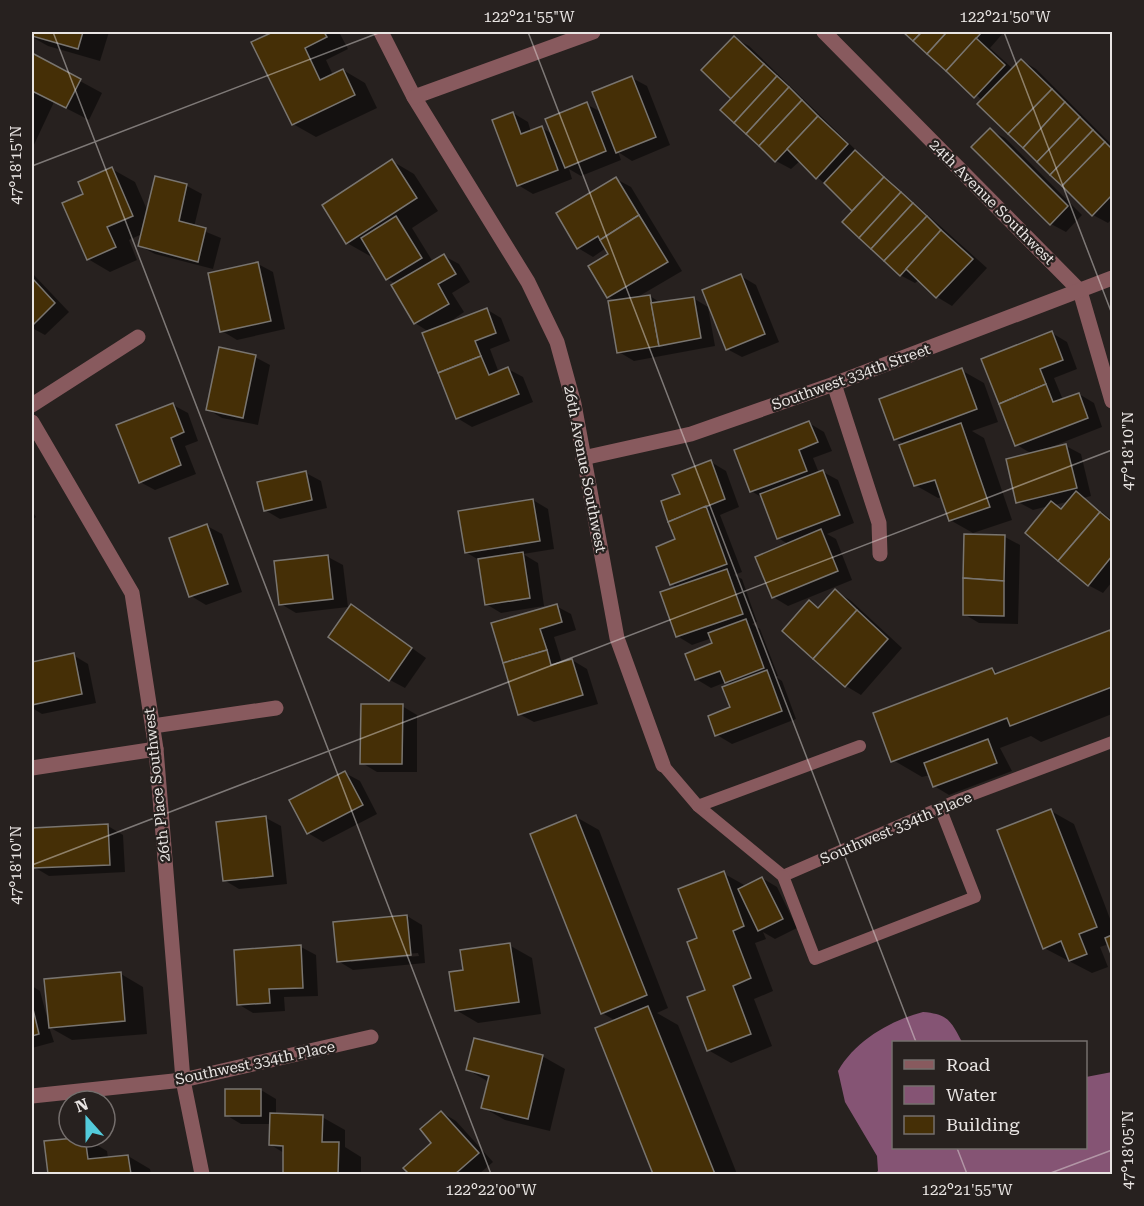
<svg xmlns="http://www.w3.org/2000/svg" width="1144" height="1206" font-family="'Roboto Serif',serif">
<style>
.water{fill:#855474}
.shadow{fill:#0007;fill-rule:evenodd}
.building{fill:#452f06;stroke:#797570;stroke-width:1.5}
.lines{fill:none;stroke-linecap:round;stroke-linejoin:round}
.lane{stroke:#885a5e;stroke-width:12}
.street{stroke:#885a5e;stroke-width:15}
.ticks{fill:none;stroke:#e9e5e3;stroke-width:1.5;stroke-opacity:0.45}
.labels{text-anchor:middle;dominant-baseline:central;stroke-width:4.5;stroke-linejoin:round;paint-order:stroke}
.street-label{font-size:15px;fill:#e9e5e3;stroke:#27211f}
.neatline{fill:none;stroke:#e9e5e3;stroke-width:2}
.ticks-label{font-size:15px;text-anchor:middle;fill:#e9e5e3}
</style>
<rect width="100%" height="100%" fill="#27211f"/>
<path class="water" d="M923 1012C948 1014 951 1021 962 1042H894V1148H1086V1077L1112 1072V1174H875L878 1171 877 1156 845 1102 838 1071C855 1041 891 1020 923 1012Z"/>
<g class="shadow">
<path d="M32 32H109L100 61 48 46 32 37Z"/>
<path d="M276 32H339L348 49 326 60 333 75 343 70 365 83 377 108 316 137 293 124 253 43Z"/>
<path d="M452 32H465L457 34Z"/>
<path d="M905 32H1004L990 48 1013 69 1021 60 1036 69 1112 145V219L1108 223 1093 215 979 104 982 100Z"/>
<path d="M734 38 749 46 861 155 987 268 952 306 937 297 919 280 915 283 900 275 854 211 800 161 791 169 776 161 733 99Z"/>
<path d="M32 55 102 93 89 120 54 102 32 149Z"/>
<path d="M632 78 647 86 670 145 632 161 618 152 621 160 581 176 569 169 572 179 533 194 518 185 513 113 528 122 531 132 542 128 553 134 586 104 601 112Z"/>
<path d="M990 130 1005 138 1082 215 1066 232 1051 224Z"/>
<path d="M392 161 414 174 438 211 412 228 433 262 444 256 459 264 470 282 452 293 464 312 444 326 486 309 501 318 510 341 490 349 499 373 508 369 523 377 533 402 472 427 457 418 429 332 415 323 396 284 387 279 372 254 370 256 347 243Z"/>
<path d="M112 169 135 182 148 212 156 178 187 186 202 194 194 227 221 238 213 269 155 254 140 246 142 234 129 240 137 260 110 272 88 259 85 195Z"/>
<path d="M616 179 631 187 682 271 636 298 650 296 661 303 693 298 708 307 715 346 634 361 619 352 616 301 608 297 610 254 606 248 593 257 578 248Z"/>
<path d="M258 264 273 272 285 329 237 340 222 331Z"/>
<path d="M32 273 69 312 45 335 32 328Z"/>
<path d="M741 276 756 285 779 342 742 357 727 349Z"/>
<path d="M1052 333 1067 342 1077 369 1054 378 1063 400 1079 394 1094 403 1102 427 1046 449 1066 446 1081 454 1091 496 1084 498 1112 520V582L1103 593 1088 585 1049 506 1033 510 1018 502 1032 454 1017 445 983 359ZM1070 501 1063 509 1055 505Z"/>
<path d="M255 357 270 365 258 425 222 418 207 409Z"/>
<path d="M961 370 984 383 998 422 972 431 984 438 1012 520 973 533 950 520 942 497 938 498 915 485 906 445 895 439Z"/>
<path d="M173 405 188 413 198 441 185 446 196 474 155 490 140 482Z"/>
<path d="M809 423 824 432 832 451 813 458 819 473 823 472 838 480 854 523 827 534 836 539 852 580 788 606 773 597 788 544 778 538 763 498 751 491Z"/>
<path d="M711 462 726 471 739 507 720 515 742 572 734 575 742 579 757 622 752 624 760 629 778 676 776 677 782 681 796 719 732 744 717 735 732 708V685L726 682 711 688 696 679 714 644 712 638 692 645 677 636V588L672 584 658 548 677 540 682 495Z"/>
<path d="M306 473 321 481 327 508 280 519 265 510Z"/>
<path d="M533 500 548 509 554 549 523 554 538 563 544 606 501 613 486 604 479 560 467 553Z"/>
<path d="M32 511 36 517 32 520Z"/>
<path d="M207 526 222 534 242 592 206 605 191 596Z"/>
<path d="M1005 537 1020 545 1018 624 979 623 964 614Z"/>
<path d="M328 557 343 565 348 607 296 613 281 604Z"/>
<path d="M835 591 850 600 902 648 861 695 846 686 784 631 810 602 820 608Z"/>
<path d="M352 606 426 658 405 688 390 680Z"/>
<path d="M556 606 571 614 576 630 554 637 562 663 572 660 587 669 598 704 534 722 519 714 493 624Z"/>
<path d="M1110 632 1112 633V714L1041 742 1031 736 1000 748 1012 771 949 795 934 786 930 775 922 777 893 760 992 669 1000 674Z"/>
<path d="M73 655 88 664 96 703 42 714 32 708V664Z"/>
<path d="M402 706 417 715V772H377L362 763Z"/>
<path d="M345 773 360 781 377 814 323 842 308 833Z"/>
<path d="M1051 811 1074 824 1112 924V953L1109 944 1100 947 1108 967 1092 973 1044 948Z"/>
<path d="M576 817 599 830 668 1008 657 1013 678 1025 737 1174H654L597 1028 616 1021 602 1013Z"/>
<path d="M266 818 281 826 287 884 239 889 224 880Z"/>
<path d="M108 826 123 835 125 872 49 876 34 867Z"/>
<path d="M723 873 746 886 762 878 777 887 797 928 775 939 763 932 766 939 755 943 773 991 754 999 772 1046 731 1063 708 1050 707 991 699 939Z"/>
<path d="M407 916 422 925 425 963 353 970 338 961ZM418 953 419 956 351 962V959Z"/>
<path d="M509 945 532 958 541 1014 478 1023 456 1010 465 972Z"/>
<path d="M301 947 316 955 318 996 284 997 285 1011 253 1013 238 1004Z"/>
<path d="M121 974 143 987 147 1034 72 1040 49 1027 54 1042 32 1048V986L40 991 48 1021Z"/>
<path d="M542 1056 565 1069 550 1131 505 1120 482 1107 489 1082 468 1070Z"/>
<path d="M261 1090 276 1099V1115L322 1117 345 1130V1147L361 1157V1174H288L284 1172V1153L271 1145V1124H241L226 1115Z"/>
<path d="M441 1112 456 1121 493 1162 479 1174H411L405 1168 433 1143Z"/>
<path d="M85 1138 107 1151 108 1158 128 1156 150 1169 151 1174H49L46 1142Z"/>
</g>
<g class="building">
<path d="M32 32H83L78 49 32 36Z"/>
<path d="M273 32H324L327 37 305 48 320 80 343 69 355 95 292 125 251 42Z"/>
<path d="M903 32H922L913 41Z"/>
<path d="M922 32H947L927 54 913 41Z"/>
<path d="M947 32H982L946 71 927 54Z"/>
<path d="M734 36 764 64 731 99 701 70Z"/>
<path d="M976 38 1005 65 974 98 946 71Z"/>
<path d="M32 53 81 79 66 108 32 91Z"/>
<path d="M1021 59 1052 89 1008 134 977 104Z"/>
<path d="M764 64 777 76 734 123 720 110Z"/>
<path d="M632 76 656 137 616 153 592 92Z"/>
<path d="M777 76 789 87 746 134 734 123Z"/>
<path d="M789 87 802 100 759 146 746 134Z"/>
<path d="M1052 89 1065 102 1023 148 1008 134Z"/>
<path d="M802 100 818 116 775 162 759 146Z"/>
<path d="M587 102 606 151 565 168 545 119Z"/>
<path d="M1065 102 1080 117 1037 162 1023 148Z"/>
<path d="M513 112 521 134 542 126 558 170 517 186 492 120Z"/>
<path d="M818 116 848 144 816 179 787 149Z"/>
<path d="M1080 117 1093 130 1050 175 1037 162Z"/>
<path d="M990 128 1068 206 1050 225 971 147Z"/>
<path d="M1093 130 1105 142 1062 186 1050 175Z"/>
<path d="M1105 142 1112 149V195L1092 216 1062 186Z"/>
<path d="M855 150 884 177 852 211 824 183Z"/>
<path d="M392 159 417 198 346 244 322 205Z"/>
<path d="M112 167 133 216 107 227 116 247 87 260 62 203 83 194 78 182Z"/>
<path d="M155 176 187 184 179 221 206 228 198 262 138 246Z"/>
<path d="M616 177 639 215 600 240 598 236 577 249 556 213Z"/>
<path d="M884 177 901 192 859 238 842 222Z"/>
<path d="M901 192 913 203 871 249 859 238Z"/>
<path d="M913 203 927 216 884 261 871 249Z"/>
<path d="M639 215 668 262 607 298 588 266 608 254 600 240Z"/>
<path d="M396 216 422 258 386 280 361 238Z"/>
<path d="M927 216 941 230 900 276 884 261Z"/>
<path d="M941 230 973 259 936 298 906 269Z"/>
<path d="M444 254 456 274 438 284 449 304 414 324 391 285Z"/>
<path d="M258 262 271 321 220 332 208 273Z"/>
<path d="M741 274 765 334 726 350 702 290Z"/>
<path d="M32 278 55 303 32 326Z"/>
<path d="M650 295 659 346 617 353 608 301Z"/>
<path d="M694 297 701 338 659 346 651 303Z"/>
<path d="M487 308 496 333 475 341 481 356 438 373 422 333Z"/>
<path d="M1052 331 1063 360 1040 369 1046 384 999 404 981 359Z"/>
<path d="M219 347 256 355 243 418 206 410Z"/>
<path d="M481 356 489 375 508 367 519 394 456 419 438 373Z"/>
<path d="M962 368 977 409 894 440 879 399Z"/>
<path d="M1046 384 1053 402 1079 393 1088 418 1015 446 999 404Z"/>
<path d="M173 403 184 432 171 438 181 465 139 483 116 425Z"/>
<path d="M809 421 818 442 799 450 807 471 750 492 734 450Z"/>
<path d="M961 423 990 507 949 521 935 480 914 486 899 445Z"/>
<path d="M1066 444 1077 488 1016 503 1006 459Z"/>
<path d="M711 460 725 499 668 522 661 501 680 494 672 475Z"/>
<path d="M823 470 840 515 777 539 760 494Z"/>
<path d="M306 471 312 500 264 511 257 482Z"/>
<path d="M1076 491 1100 512 1058 561 1025 533 1051 501 1061 509Z"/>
<path d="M533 499 540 541 465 553 458 511Z"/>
<path d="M706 506 727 564 670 585 656 547 675 539 668 522Z"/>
<path d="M1100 512 1112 522V556L1088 586 1058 561Z"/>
<path d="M207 524 228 584 189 597 169 538Z"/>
<path d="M821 529 838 571 772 598 755 557Z"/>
<path d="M964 534 1005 535 1004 581 963 578Z"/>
<path d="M523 552 530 598 485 605 478 559Z"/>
<path d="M328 555 333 599 279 605 274 561Z"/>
<path d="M727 569 743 614 676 637 660 592Z"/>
<path d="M963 578 1004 581V616L963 615Z"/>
<path d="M835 589 857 610 813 659 782 631 809 600 818 608Z"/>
<path d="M351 604 412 648 389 681 328 637Z"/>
<path d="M557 604 562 622 540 629 547 650 503 663 491 623Z"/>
<path d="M857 610 888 639 845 687 813 659Z"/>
<path d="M746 619 764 668 725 683 720 671 695 680 685 654 712 643 708 633Z"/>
<path d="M1110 630 1112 637V687L1010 726 1007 718 891 762 873 713 992 668 995 674Z"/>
<path d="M547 650 551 665 572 659 583 695 518 715 503 663Z"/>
<path d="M74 653 82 694 32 705V662Z"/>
<path d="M767 670 782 711 715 736 708 716 730 707 722 687Z"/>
<path d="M361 704H403L402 764H360Z"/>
<path d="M988 739 997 763 933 787 924 763Z"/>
<path d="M345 771 363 805 307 834 289 800Z"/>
<path d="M1051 809 1097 927 1079 934 1087 954 1069 961 1061 941 1043 949 997 830Z"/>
<path d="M576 815 647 995 601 1014 530 834Z"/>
<path d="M266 816 273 876 223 881 216 822Z"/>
<path d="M108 824 110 865 33 868 32 828Z"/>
<path d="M724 871 744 926 733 931 751 978 733 986 751 1034 707 1051 687 997 705 990 687 942 697 938 678 889Z"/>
<path d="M762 877 783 919 758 931 738 889Z"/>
<path d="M407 915 411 955 337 962 333 922Z"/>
<path d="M1112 935V957L1105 938Z"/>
<path d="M510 943 519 1002 455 1011 449 972 463 970 460 950Z"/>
<path d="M301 945 303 988 269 989 270 1003 237 1005 234 950Z"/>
<path d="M121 972 125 1021 49 1028 44 979Z"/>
<path d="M32 1005 39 1034 32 1036Z"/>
<path d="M648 1006 715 1174H653L595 1028Z"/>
<path d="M474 1038 543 1055 528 1119 481 1108 489 1076 466 1070Z"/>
<rect x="225" y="1089" width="36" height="27"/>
<path d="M441 1111 479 1153 455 1174H409L403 1168 431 1143 420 1129Z"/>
<path d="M270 1113 323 1115 322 1142H339L338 1174 283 1173V1146L269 1145Z"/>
<path d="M85 1137 88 1159 128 1155 131 1174H48L44 1141Z"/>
</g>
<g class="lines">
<g class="lane">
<path d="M663 765 698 806 783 876 958 800 1112 742"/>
<path d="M698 806 860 746"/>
<path d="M783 876 815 959 975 897 941 810"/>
</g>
<g class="street">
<path d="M381 32 414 97 528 282 557 342 574 404 617 638 663 765"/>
<path d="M824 32 1080 291 1112 401"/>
<path d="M414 97 593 32"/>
<path d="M834 384 879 523 880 554"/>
<path d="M32 405 138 337"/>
<path d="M32 422 132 593 156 749 183 1080 202 1174"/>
<path d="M583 458 691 434 834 384 1112 278"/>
<path d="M153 726 276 708"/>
<path d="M32 768 156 749"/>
<path d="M32 1096 183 1080 371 1037"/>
</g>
</g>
<path class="ticks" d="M53 32 491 1174M528 32 916 1042M1004 32 1112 314M32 166 381 32M32 865 1112 450M957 1148 967 1174M1048 1174 1112 1150"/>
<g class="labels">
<g class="street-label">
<text transform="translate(992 202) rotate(45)">24th Avenue Southwest</text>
<text transform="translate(851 377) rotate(-20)">Southwest 334th Street</text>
<text transform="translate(585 469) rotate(79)">26th Avenue Southwest</text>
<text transform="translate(157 785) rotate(-96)">26th Place Southwest</text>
<text transform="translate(896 828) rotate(-23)">Southwest 334th Place</text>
<text transform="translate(255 1063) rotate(-12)">Southwest 334th Place</text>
</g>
</g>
<rect width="1144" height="1206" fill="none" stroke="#27211f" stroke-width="66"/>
<rect x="892" y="1041" width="195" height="108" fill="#27211f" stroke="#756f6d" stroke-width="1.5"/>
<rect x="904" y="1060" width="30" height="9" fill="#885a5e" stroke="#756f6d" stroke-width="1.5"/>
<text x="946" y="1071" font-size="18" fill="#e9e5e3">Road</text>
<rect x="904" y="1086" width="30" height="18" fill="#855474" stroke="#756f6d" stroke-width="1.5"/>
<text x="946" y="1101" font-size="18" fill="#e9e5e3">Water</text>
<rect x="904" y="1116" width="30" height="18" fill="#452f06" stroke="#756f6d" stroke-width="1.5"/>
<text x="946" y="1131" font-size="18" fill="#e9e5e3">Building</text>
<g transform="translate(87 1119) rotate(339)"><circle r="28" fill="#27211f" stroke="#756f6d" stroke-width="1.5"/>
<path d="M0-4.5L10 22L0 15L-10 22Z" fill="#53cbdb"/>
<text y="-9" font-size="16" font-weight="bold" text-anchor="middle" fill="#e9e5e3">N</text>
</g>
<rect x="33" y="33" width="1078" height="1140" class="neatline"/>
<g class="ticks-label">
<text x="529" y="22">122°21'55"W</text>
<text x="1005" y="22">122°21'50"W</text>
<text transform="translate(16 165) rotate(-90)" y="5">47°18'15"N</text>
<text transform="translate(1128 451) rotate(-90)" y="5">47°18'10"N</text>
<text transform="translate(16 865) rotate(-90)" y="5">47°18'10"N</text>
<text transform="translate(1128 1150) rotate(-90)" y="5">47°18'05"N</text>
<text x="491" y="1195">122°22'00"W</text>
<text x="967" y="1195">122°21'55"W</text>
</g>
</svg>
